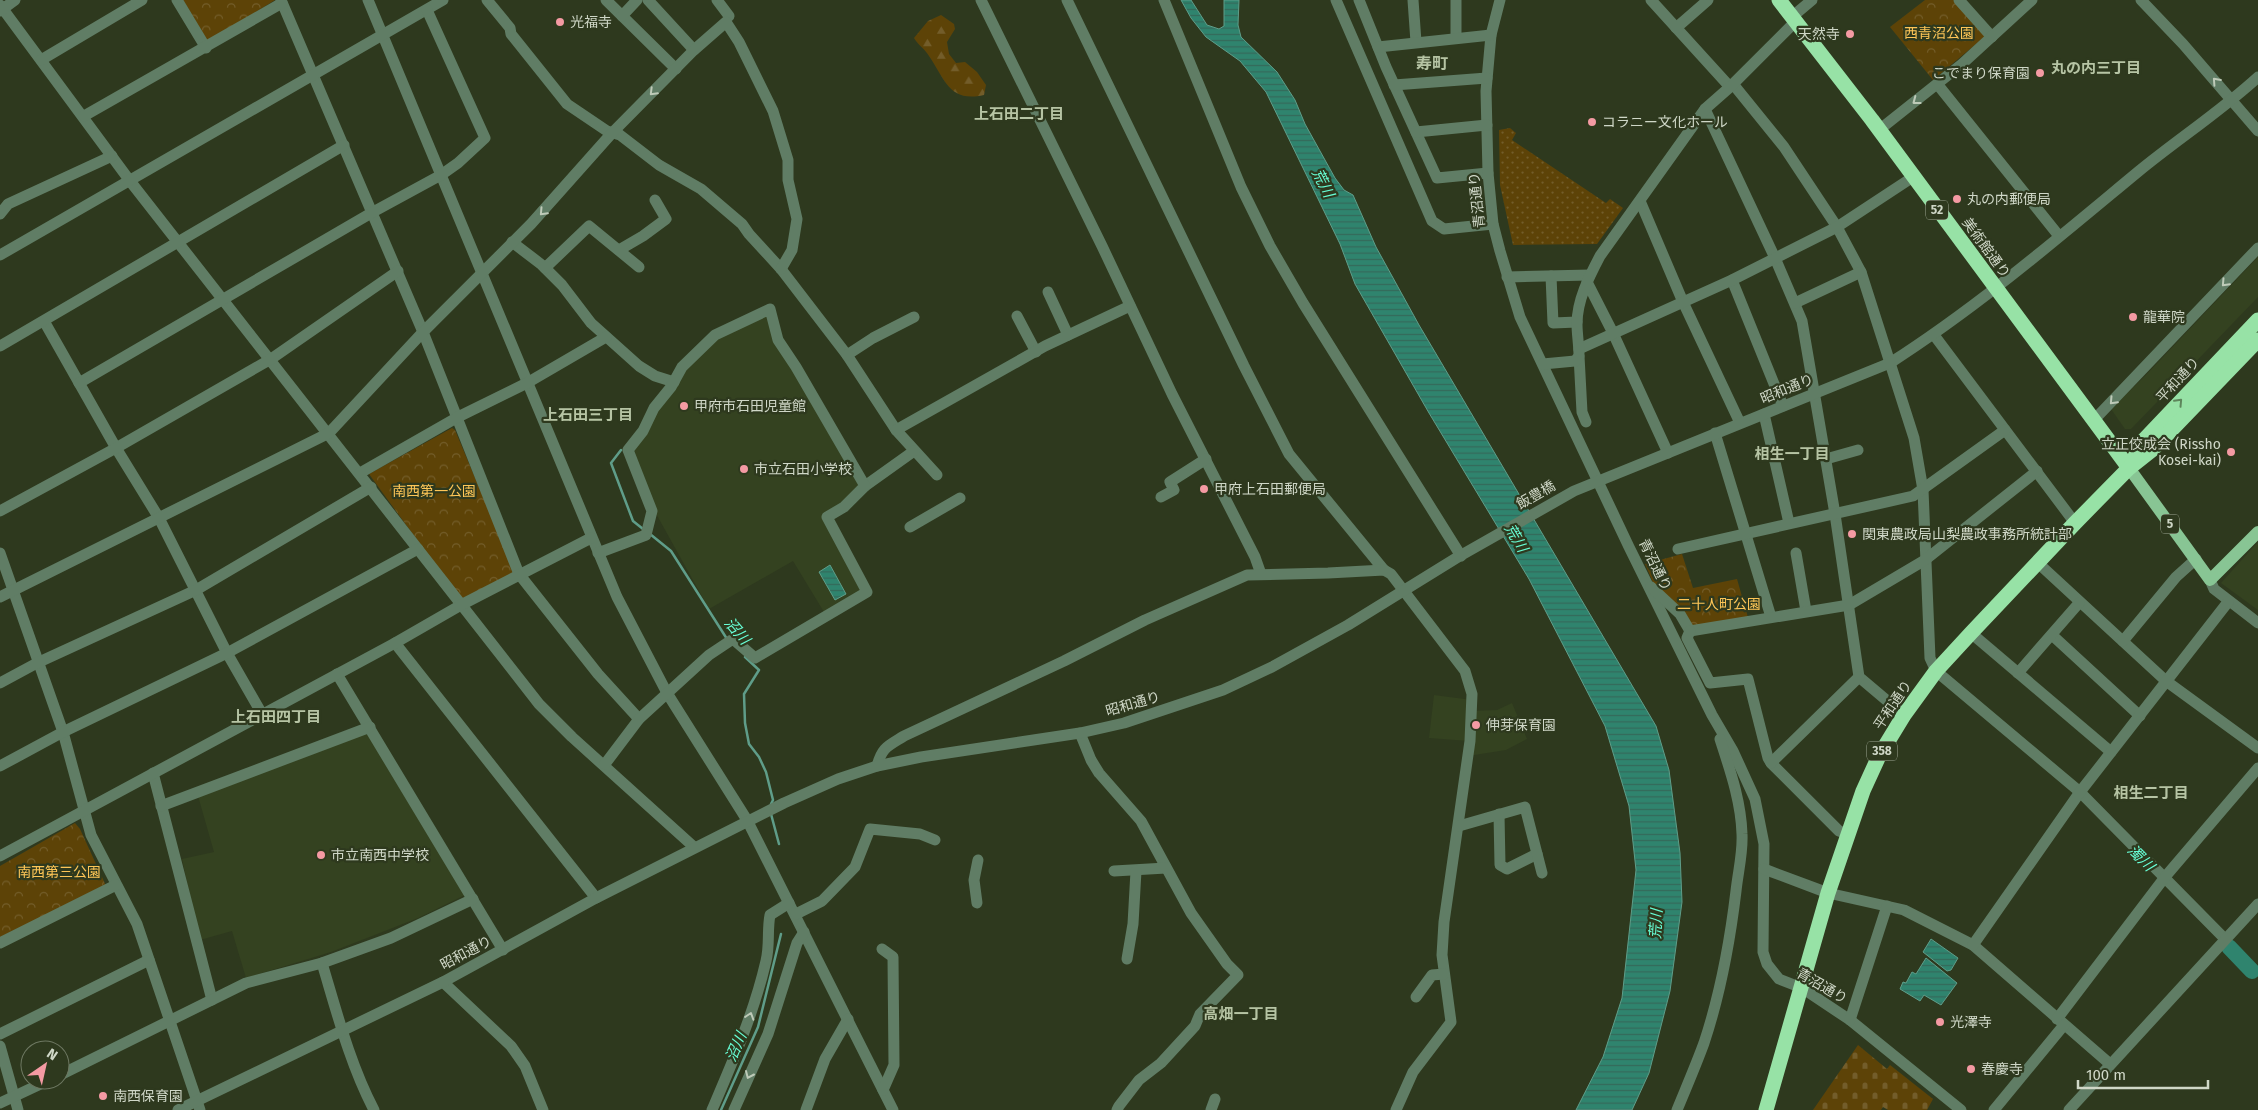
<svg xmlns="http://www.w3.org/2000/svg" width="2258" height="1110" font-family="'Fira Sans','Noto Sans JP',sans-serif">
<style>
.built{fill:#344220}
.forest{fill:url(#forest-firs)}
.cemetery{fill:url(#cemetery-stones)}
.park{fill:url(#park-crowns)}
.garden{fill:url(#garden-dots)}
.water{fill:url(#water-rules);stroke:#5f9d89}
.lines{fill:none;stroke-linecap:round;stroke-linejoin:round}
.stream{stroke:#5f9d89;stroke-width:2.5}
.river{stroke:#2f846e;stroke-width:16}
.minor{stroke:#607d65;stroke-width:11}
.major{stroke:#88c594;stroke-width:12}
.highway{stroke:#97e2a6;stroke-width:15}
.oneway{stroke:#becab8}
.oneway2{stroke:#5d855b}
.poi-dot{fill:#f49aa3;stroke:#2e391e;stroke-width:2}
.labels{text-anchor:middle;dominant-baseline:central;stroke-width:4.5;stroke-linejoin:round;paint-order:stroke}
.shield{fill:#2e391e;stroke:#9fa894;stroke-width:1}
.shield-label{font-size:12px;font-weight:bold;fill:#cfd7c7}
.poi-label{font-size:14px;fill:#cfd7c7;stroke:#2e391e;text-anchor:start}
.park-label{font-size:14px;fill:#fec657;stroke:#2e391e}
.street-label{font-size:14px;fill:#cfd7c7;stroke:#2e391e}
.neighbourhood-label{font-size:15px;font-weight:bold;fill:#b6c4a4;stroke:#2e391e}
.water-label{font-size:15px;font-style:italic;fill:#67fed6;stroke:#2e391e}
.quarter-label{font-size:16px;font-weight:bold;fill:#b6c4a4;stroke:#2e391e}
</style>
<defs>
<pattern id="forest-firs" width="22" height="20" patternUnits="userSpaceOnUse" patternTransform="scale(1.25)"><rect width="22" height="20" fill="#5d4307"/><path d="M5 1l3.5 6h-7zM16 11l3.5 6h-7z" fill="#735d2a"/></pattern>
<pattern id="cemetery-stones" width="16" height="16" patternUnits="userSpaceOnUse" patternTransform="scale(1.25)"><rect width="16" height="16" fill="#5d4307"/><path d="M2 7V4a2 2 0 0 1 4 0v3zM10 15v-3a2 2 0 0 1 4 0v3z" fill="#735d2a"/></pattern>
<pattern id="park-crowns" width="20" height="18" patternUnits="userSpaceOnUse" patternTransform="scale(1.25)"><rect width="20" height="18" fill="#5d4307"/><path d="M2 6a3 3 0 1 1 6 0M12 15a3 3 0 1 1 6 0" fill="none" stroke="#735d2a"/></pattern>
<pattern id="garden-dots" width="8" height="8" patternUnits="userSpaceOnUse" patternTransform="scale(1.25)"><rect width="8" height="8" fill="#5d4307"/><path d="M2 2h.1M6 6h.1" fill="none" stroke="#735d2a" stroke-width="1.8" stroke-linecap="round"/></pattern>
<pattern id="water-rules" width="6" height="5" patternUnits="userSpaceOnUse" patternTransform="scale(1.25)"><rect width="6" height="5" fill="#2f846e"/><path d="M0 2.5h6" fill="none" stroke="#35695a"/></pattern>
</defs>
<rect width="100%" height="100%" fill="#2e391e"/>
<g class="built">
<path d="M2258 257V297L2131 429H2125L2111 409 2145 376Z"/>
<path d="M762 315 769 318 793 370 858 483V489L823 517 861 587 860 591 824 612 793 561 709 609 654 510 632 450 656 411 686 368 717 338Z"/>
<path d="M2258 542V610L2221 583Z"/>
<path d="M1434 695 1472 700V711L1497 710 1512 703 1527 739 1506 750 1468 756 1469 741 1429 738Z"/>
<path d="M369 730 465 895 418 918 331 952 246 978 232 931 200 940 182 859 214 852 198 796Z"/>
</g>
<path class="forest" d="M941 15 954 24 955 29 947 42 949 54 956 63 965 62 977 72 986 85 984 95C949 103 945 79 929 56 925 49 918 45 914 38L928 21Z"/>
<path class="cemetery" d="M1858 1045 1887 1069 1890 1065 1933 1099 1927 1110H1888L1883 1107 1881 1110H1813Z"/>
<g class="park">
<path d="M183 0H275L208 42Z"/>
<path d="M1925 0H1957L1988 34 1933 80 1890 27Z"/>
<path d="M452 428 455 430 514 571 512 575 467 600 460 599 369 474Z"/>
<path d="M1682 554 1693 588 1737 579 1749 621 1690 631 1655 587 1645 564Z"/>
<path d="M75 823 80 829 107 888 0 940V866Z"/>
</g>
<path class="garden" d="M1510 128 1516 133 1512 140 1606 203 1610 199 1623 208 1597 244 1513 245 1500 185 1499 130Z"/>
<g class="water">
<path d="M1181 0H1191L1207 25 1219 29 1224 26V0H1239L1238 25 1241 37 1277 72 1295 100 1305 124 1335 178 1344 190 1353 195 1376 247 1419 325 1656 726 1669 770 1680 853 1682 902 1670 991 1649 1073 1632 1110H1576L1603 1057 1622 998 1636 870 1629 806 1605 726 1529 579 1429 413 1355 284 1340 244 1266 92 1240 61 1206 37 1191 18Z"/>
<path d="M830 565 846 594 835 600 819 572Z"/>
<path d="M1931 939 1958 958 1951 970 1947 971 1923 952Z"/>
<path d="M1926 958 1957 983 1941 1005 1924 995 1920 1001 1900 989 1903 982 1906 983 1912 972 1916 974Z"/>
</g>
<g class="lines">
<g class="stream">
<path d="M621 450 611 463 633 521 643 529"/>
<path d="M650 534 671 551 727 639"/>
<path d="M745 657 759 670 744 694 745 723 749 744 759 757 766 772 773 800 771 804"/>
<path d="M771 814 779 844"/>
<path d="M721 1110 758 1027 781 934"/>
</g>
<path class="river" d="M2229 947 2252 971"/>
<g class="minor">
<path d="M177 0 206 48"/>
<path d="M281 0 423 332 519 574 598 674 639 719"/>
<path d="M368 0 617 597 667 693 747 820 893 1110"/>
<path d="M487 0 510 28 511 34 567 104 607 131 620 135 659 165 701 189 742 224 749 234 781 269 847 355 896 430 937 475"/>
<path d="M606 0 676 69"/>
<path d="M648 0 694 50"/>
<path d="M717 0 729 16"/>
<path d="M981 0 1102 246 1172 394 1255 557 1261 574"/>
<path d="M1067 0 1244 366 1289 454 1384 570"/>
<path d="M1164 0 1241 187 1270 246 1303 303 1461 556"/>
<path d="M1336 0 1432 221 1444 229 1493 224"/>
<path d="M1359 0 1386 67 1437 178 1488 173"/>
<path d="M1413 0 1416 42"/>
<path d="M1500 0 1491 35 1486 91 1488 173 1493 224 1500 251 1520 317 1629 547 1712 715 1733 751 1755 799 1764 844 1763 952 1767 964 1779 979 1802 988 1850 1020 1961 1110"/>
<path d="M1651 0 1730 87"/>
<path d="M1959 0 1992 37"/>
<path d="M2141 0 2183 44 2258 131"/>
<path d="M0 5 130 181 539 704 572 737 694 847"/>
<path d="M0 11 15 0"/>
<path d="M622 16 637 0"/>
<path d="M1793 16 1812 0"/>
<path d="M1676 28 1708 0"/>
<path d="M1456 38V0"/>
<path d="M1378 47 1491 35"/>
<path d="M41 60 142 0"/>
<path d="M1733 84 1784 147 1837 227 1861 272 1914 438 1923 490 1930 658 1936 671 2080 792 2225 939"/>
<path d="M1394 85 1487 78"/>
<path d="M1938 85 2059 236"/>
<path d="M1705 109 1775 258 1802 321 1835 514 1859 677 1904 715"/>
<path d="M84 116 282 3"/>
<path d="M1879 130 1962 64 2032 0"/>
<path d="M1416 132 1487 125"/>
<path d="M1640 201 1683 302 1740 423"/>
<path d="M0 214 8 204 112 156"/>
<path d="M512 242 542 265 562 285 591 323 639 366 655 376 674 382"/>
<path d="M619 250 643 236 666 219 655 200"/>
<path d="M0 255 443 0"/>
<path d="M545 268 589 226 639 267"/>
<path d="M1551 276 1553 323 1577 322"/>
<path d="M1507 277 1590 275"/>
<path d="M1732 280 1783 406"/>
<path d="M1587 282 1613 333 1668 453"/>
<path d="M1048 292 1068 335"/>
<path d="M1795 303 1861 272"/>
<path d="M1017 316 1036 352"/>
<path d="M44 321 116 448 159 518 227 653 262 714"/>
<path d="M1934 335 2075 523"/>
<path d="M0 346 344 145"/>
<path d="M1579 349 1732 280 1837 227 1913 177"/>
<path d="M847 355 873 338 914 317"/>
<path d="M1579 356 1582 412 1586 422"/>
<path d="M1543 364 1575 361 1579 356C1579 345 1577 334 1577 324 1577 300 1589 277 1600 256L1705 109 1730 87 1796 21"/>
<path d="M79 383 373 212 441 175 458 163 485 138 427 10"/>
<path d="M1764 414 1789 523"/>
<path d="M2094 420 2258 248"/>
<path d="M896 430 1045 346 1130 306"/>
<path d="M1715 433 1771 617"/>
<path d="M1826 459 1858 450"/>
<path d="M360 473 458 417 527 383 606 337"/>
<path d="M865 486 914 451"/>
<path d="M1161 497 1174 490 1170 482 1206 459"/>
<path d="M0 511 116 448 271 359 398 271"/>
<path d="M910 527 960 498"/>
<path d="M1678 549 1913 496 2005 430"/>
<path d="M0 553 63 732 91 835 137 924 200 1110"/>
<path d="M598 553 646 535 652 511 628 450 643 431 654 408 671 387 682 367 715 335 770 309 778 340 796 367 865 486 844 507 827 517 867 592 755 658 733 639 709 655 639 719 605 764"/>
<path d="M1796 553 1806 611"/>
<path d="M2038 563 2166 681 2258 748"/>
<path d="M2210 580 2214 589 2258 623"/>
<path d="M1651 587 1680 614 1690 631 1849 605 1925 560 2037 471"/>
<path d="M0 597 329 433 423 332 531 224 612 133 694 50 726 22 739 42 773 111 788 160V180L797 219 792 250 781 269"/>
<path d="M1690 631 1687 638 1710 683 1748 679 1768 758 1771 763 1839 831 1848 834"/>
<path d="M1971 633 2111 752"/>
<path d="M2052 635 2140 716"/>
<path d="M2123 641 2176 577 2196 559"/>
<path d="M395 643 596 898"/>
<path d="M2018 673 2079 603"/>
<path d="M337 674 503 950"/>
<path d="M0 683 37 663 196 590 371 487"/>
<path d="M1080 733 1091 760 1099 773 1141 821 1191 913 1227 964 1238 975 1200 1014 1195 1026 1161 1063 1139 1080 1119 1106 1117 1110"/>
<path d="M1771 763 1859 677"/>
<path d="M0 766 63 732 227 653 418 549"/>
<path d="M877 766C882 747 888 746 904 736L1064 661 1145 620 1247 575 1328 573 1384 570 1391 574 1465 671 1472 694 1470 741 1444 922 1442 955 1451 1022 1413 1072 1396 1110"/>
<path d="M153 773 212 1000"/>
<path d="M161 806 370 727"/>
<path d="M1499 814 1500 865 1507 869 1537 854"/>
<path d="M1459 826 1525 807 1542 873"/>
<path d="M0 856 395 643 461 605 591 538"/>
<path d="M1764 869 1828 893 1904 910 1973 945 2110 1064"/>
<path d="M1114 871 1166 868"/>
<path d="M977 903 974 880 978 860"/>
<path d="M796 914 822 901 855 867 870 829 920 834 935 840"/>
<path d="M0 943 116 885"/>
<path d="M1973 945 2080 792 2228 602"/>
<path d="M882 949 893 957 894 1065 883 1090"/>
<path d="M1127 959 1133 924 1136 871"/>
<path d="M322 963C337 1013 350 1064 374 1110"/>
<path d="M443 982 511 1046 525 1066 543 1110"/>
<path d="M1416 997 1432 975 1444 974"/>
<path d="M2057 1019 2165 877 2258 768"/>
<path d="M1850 1020 1887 906"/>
<path d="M0 1034 149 960"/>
<path d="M0 1046 18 1110"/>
<path d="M60 1075 246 983 322 963 391 938 473 899"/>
<path d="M0 1103 49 1080"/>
<path d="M178 1110 443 982 596 898 784 803 838 779 877 766 921 757 1080 733 1124 723 1223 690 1272 667 1348 625 1458 557 1574 491 1890 363C1979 306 2058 238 2139 171 2178 139 2221 111 2258 77"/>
<path d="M712 1110C733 1061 754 1013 766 961 770 945 767 930 770 915L789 903"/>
<path d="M734 1110 768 1034 797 943 804 932"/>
<path d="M806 1110 825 1059 848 1019"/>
<path d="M1211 1110 1215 1099"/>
<path d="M1677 1110C1686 1088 1696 1065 1704 1043 1720 995 1730 941 1736 891 1738 872 1743 853 1742 834 1741 801 1730 770 1720 739"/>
<path d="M1994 1110 2064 1025"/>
<path d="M2069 1110 2258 904"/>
</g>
<path class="major" d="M2129 468 2210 580 2258 532"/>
<g class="highway">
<path d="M1779 0 1872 120 2129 468"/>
<path d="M2132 462 2144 440 2258 320"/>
<path d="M1766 1110 1828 893 1863 791 1879 756 1904 715 1936 671 1971 633 2075 523 2129 468 2153 449 2258 340"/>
</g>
</g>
<defs><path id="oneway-chevron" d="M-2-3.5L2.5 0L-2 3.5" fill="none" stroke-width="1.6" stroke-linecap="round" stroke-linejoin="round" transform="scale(1.25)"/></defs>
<g class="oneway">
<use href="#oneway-chevron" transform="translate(2216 81) rotate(-132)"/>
<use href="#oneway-chevron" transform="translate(653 92) rotate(135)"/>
<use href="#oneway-chevron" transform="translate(1916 101) rotate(143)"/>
<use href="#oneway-chevron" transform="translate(543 212) rotate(133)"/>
<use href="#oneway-chevron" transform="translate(2225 283) rotate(133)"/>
<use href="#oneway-chevron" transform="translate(2113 401) rotate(133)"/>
<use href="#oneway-chevron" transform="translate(750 1016) rotate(-72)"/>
<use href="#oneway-chevron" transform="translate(749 1075) rotate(114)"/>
</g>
<use class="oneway2" href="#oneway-chevron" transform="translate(2179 402) rotate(-47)"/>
<g class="poi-dot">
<circle cx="560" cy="22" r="5"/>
<circle cx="1850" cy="34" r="5"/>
<circle cx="2040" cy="73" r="5"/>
<circle cx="1592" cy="122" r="5"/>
<circle cx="1957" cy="199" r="5"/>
<circle cx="2133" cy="317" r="5"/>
<circle cx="684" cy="406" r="5"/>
<circle cx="2231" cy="452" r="5"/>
<circle cx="744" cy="469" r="5"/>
<circle cx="1204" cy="489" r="5"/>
<circle cx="1852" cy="534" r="5"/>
<circle cx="1476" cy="725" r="5"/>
<circle cx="321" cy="855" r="5"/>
<circle cx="1940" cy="1022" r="5"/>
<circle cx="1971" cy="1069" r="5"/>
<circle cx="103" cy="1096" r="5"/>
</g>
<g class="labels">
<g class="shield">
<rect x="1926" y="200.5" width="22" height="19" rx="4"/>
<rect x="2161" y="514.5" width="18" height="19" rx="4"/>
<rect x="1867" y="741.5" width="30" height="19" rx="4"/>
</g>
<g class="shield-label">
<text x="1937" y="210">52</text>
<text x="2170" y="524">5</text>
<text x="1882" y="751">358</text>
</g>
<g class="poi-label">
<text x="570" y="22">光福寺</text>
<text x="1840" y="34" text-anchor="end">天然寺</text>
<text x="2030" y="73" text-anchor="end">こでまり保育園</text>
<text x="1602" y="122">コラニー文化ホール</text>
<text x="1967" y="199">丸の内郵便局</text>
<text x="2143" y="317">龍華院</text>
<text x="694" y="406">甲府市石田児童館</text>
<text x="2221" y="444" text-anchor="end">立正佼成会 (Rissho<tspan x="2221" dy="16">Kosei-kai)</tspan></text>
<text x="754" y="469">市立石田小学校</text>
<text x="1214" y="489">甲府上石田郵便局</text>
<text x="1862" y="534">関東農政局山梨農政事務所統計部</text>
<text x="1486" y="725">伸芽保育園</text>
<text x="331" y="855">市立南西中学校</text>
<text x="1950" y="1022">光澤寺</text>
<text x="1981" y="1069">春慶寺</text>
<text x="113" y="1096">南西保育園</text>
</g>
<g class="park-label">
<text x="1939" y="33">西青沼公園</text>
<text x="434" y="491">南西第一公園</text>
<text x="1719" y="604">二十人町公園</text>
<text x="59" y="872">南西第三公園</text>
</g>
<g class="street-label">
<text transform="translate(1477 200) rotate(-96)">青沼通り</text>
<text transform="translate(1986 248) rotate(54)">美術館通り</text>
<text transform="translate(2178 380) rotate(-47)">平和通り</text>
<text transform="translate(1787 389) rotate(-22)">昭和通り</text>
<text transform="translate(1536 495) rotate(-30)">飯豊橋</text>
<text transform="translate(1655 565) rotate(64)">青沼通り</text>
<text transform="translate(1133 704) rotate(-16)">昭和通り</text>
<text transform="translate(1893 705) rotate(-56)">平和通り</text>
<text transform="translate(466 953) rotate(-28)">昭和通り</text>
<text transform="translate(1822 986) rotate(30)">青沼通り</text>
</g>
<g class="neighbourhood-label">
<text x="2096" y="68">丸の内三丁目</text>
<text x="1019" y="114">上石田二丁目</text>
<text x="588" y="415">上石田三丁目</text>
<text x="1792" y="454">相生一丁目</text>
<text x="276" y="717">上石田四丁目</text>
<text x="2151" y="793">相生二丁目</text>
<text x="1241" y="1014">高畑一丁目</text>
</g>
<g class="water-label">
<text transform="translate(1323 183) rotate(63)">荒川</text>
<text transform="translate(1516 538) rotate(59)">荒川</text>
<text transform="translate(737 631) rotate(49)">沼川</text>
<text transform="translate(2141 858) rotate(45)">濁川</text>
<text transform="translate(1656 924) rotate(-87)">荒川</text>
<text transform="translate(736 1047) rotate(-66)">沼川</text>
</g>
<g class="quarter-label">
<text x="1432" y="63">寿町</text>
</g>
</g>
<g transform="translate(45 1065) rotate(34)"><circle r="24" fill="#2e391e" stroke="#6e7862"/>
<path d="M0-4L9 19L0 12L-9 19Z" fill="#f49aa3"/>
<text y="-8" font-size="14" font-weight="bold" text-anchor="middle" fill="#cfd7c7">N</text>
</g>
<path d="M2078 1080v8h130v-8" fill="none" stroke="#cfd7c7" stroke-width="2.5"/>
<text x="2086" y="1080" font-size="15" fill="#cfd7c7" stroke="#2e391e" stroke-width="4" paint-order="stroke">100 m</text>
</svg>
